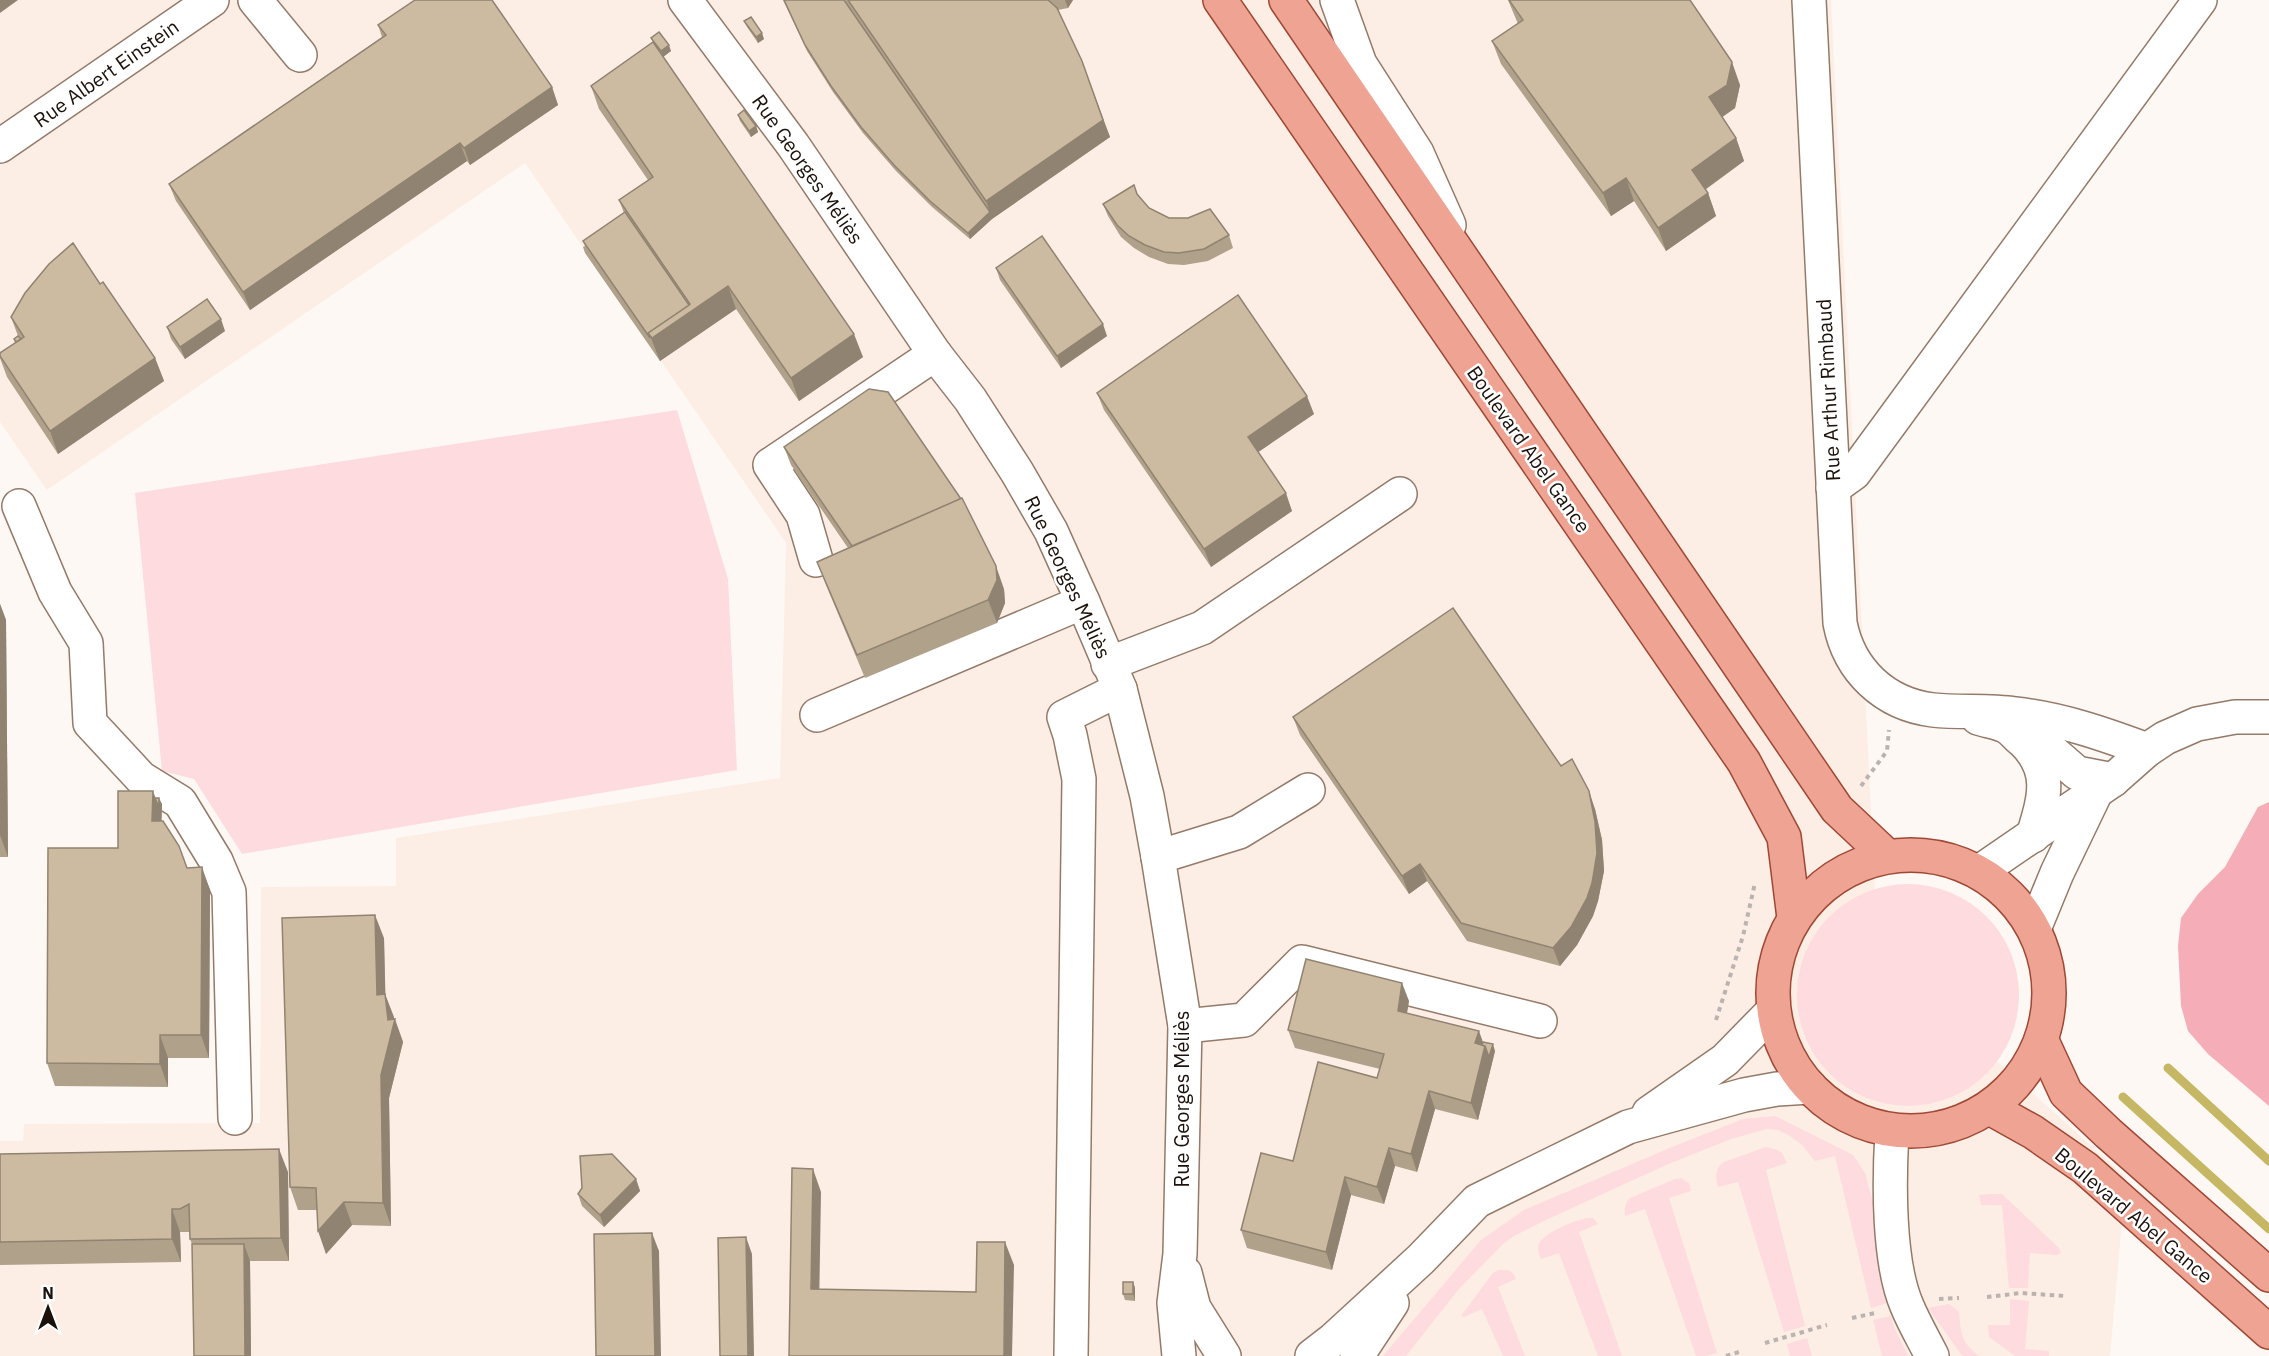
<svg xmlns="http://www.w3.org/2000/svg" width="2269" height="1356" font-family="'IBM Plex Sans',sans-serif">
<style>
.built{fill:#fdeee5}
.green{fill:#fddbde}
.forest{fill:#f5aeb7}
.lines{fill:none;stroke-linecap:round;stroke-linejoin:round}
.stream{stroke:#c5b764;stroke-width:9}
.minor-casing{stroke:#947a69;stroke-width:36}
.major-casing{stroke:#9f4835;stroke-width:36}
.path{stroke:#bab3af;stroke-width:4;stroke-dasharray:4.5 4.5;stroke-linecap:butt}
.minor{stroke:#fff;stroke-width:33}
.major{stroke:#efa393;stroke-width:33}
.wall{fill:#b0a18a}
.shaded-wall{fill:#908371}
.building{fill:#cdbba1;stroke:#908371;stroke-width:1.5}
.labels{text-anchor:middle;dominant-baseline:central;stroke-width:5;stroke-linejoin:round;paint-order:stroke}
.street-label{font-size:20px;fill:#1c120b;stroke:#fff}
</style>
<rect width="100%" height="100%" fill="#fef8f5"/>
<path class="built" d="M0 0H1831L1878 954 2126 1177 2110 1356H0V1141H23L24 1124 260 1123 261 887 396 886V838L780 778 786 543 525 163 47 490 0 422Z"/>
<g class="green">
<path d="M677 410 728 579 737 770 242 854 194 779 162 771 135 493Z"/>
<circle cx="1908" cy="995" r="111"/>
<path d="M1775 1116 1853 1155 1865 1173 1872 1199 1877 1200 1876 1253 1887 1303 1871 1308 1835 1156 1815 1161 1802 1145 1790 1136 1778 1130 1767 1129 1731 1139 1666 1165 1548 1219 1514 1236 1503 1244 1458 1290 1406 1356H1383L1481 1240 1524 1210 1672 1147 1743 1119Z"/>
<path d="M1766 1147 1778 1150 1782 1153 1787 1163 1766 1170 1805 1326 1784 1332 1738 1182 1718 1187C1715 1177 1715 1168 1724 1162Z"/>
<path d="M1681 1178 1689 1183 1691 1191 1669 1198 1717 1353 1707 1356H1696L1645 1209 1625 1216C1624 1209 1625 1203 1630 1198L1675 1179Z"/>
<path d="M1991 1194H2002L2059 1248 2061 1253 2057 1255 2030 1253 2028 1288H2009L2002 1205H1981L1979 1195Z"/>
<path d="M1587 1218H1593L1598 1224 1579 1232 1622 1356H1598L1559 1253 1541 1259C1539 1254 1537 1250 1539 1244 1543 1233 1576 1220 1587 1218Z"/>
<path d="M1498 1270C1506 1270 1513 1269 1516 1279L1498 1287 1525 1356H1503L1482 1309 1464 1317 1461 1316 1493 1273Z"/>
<path d="M2010 1299 2029 1301 2025 1349 2049 1351V1356H2015L1989 1337 1988 1325H2010Z"/>
<path d="M1949 1304 1959 1312C1961 1334 1961 1342 1979 1356H1963L1961 1354 1928 1308Z"/>
<path d="M1891 1316 1894 1327 1908 1356H1882L1873 1320Z"/>
<path d="M1807 1338 1812 1356H1790L1787 1344Z"/>
</g>
<path class="forest" d="M2269 802V1106L2208 1054 2188 1031 2181 1006 2178 946 2181 918 2198 894 2225 867 2258 807Z"/>
<g class="lines">
<g class="stream">
<path d="M2168 1068 2269 1161"/>
<path d="M2123 1097 2269 1229"/>
</g>
<defs>
<g id="minor">
<path d="M255 0 300 55"/>
<path d="M685 0 793 145 935 354 970 399 1017 472 1051 531 1083 602 1120 689 1147 796 1158 857 1185 1026 1180 1254 1174 1303 1179 1356"/>
<path d="M1337 0 1360 64 1417 153 1449 225"/>
<path d="M1809 0 1840 623C1849 670 1884 704 1933 710 1960 713 1988 710 2015 714 2061 719 2104 734 2147 750"/>
<path d="M0 146 212 0"/>
<path d="M1833 488 1854 473 2200 0"/>
<path d="M19 506 55 592 86 643 90 723 141 778 180 802 216 861 229 892 235 1118"/>
<path d="M816 560 803 515 770 465 935 354"/>
<path d="M1108 664 1202 628 1400 494"/>
<path d="M817 715 1083 602"/>
<path d="M1978 718C1987 721 1997 722 2005 726 2012 729 2017 737 2023 741 2054 771 2044 799 2033 836"/>
<path d="M2028 735 2038 739 2077 773 2113 780"/>
<path d="M1158 857 1239 832 1308 790"/>
<path d="M1979 872 2113 780 2147 750 2165 738 2197 724 2235 717H2269"/>
<path d="M2034 929 2057 873 2094 796"/>
<path d="M1185 1026 1244 1020 1302 962 1540 1021"/>
<path d="M1649 1113 1725 1060 1772 1012"/>
<path d="M1892 1132C1889 1181 1888 1262 1907 1306 1914 1323 1924 1340 1932 1356"/>
<path d="M1185 1273 1194 1308 1224 1356"/>
<path d="M1071 1356 1079 779 1070 735 1064 717 1120 689"/>
<path d="M1312 1356 1334 1339 1421 1259 1477 1201 1628 1127 1744 1095 1777 1089 1810 1087"/>
<path d="M1357 1356 1392 1303"/>
</g>
<g id="major">
<path d="M1220 0 1744 762 1784 837 1794 918"/>
<path d="M1286 0 1837 809 1887 856"/>
<circle cx="1911" cy="993" r="138"/>
<path d="M2042 1041 2066 1093 2108 1133 2269 1275"/>
<path d="M1990 1108 2033 1132 2085 1168 2269 1332"/>
</g>
</defs>
<use href="#minor" class="minor-casing"/>
<use href="#major" class="major-casing"/>
<g class="path">
<path d="M1861 786 1887 751 1889 730"/>
<path d="M1716 1020 1743 936 1755 883"/>
<path d="M1987 1297 2021 1293 2065 1296"/>
<path d="M1939 1299 1959 1298"/>
<path d="M1852 1318 1875 1313"/>
<path d="M1765 1343 1827 1325"/>
<path d="M1726 1356 1739 1352"/>
</g>
<use href="#minor" class="minor"/>
<use href="#major" class="major"/>
</g>
<g class="wall">
<path d="M783 0H1073L1068 8 1058 10 1110 137 992 219 970 239 932 207 896 171 863 133 833 92 807 51Z"/>
<path d="M1508 0H1690L1740 85 1735 108 1722 117 1736 138 1744 161 1705 190 1708 193 1716 216 1666 251 1634 201 1611 216 1501 64 1492 41 1518 24Z"/>
<path d="M744 21 764 39 758 43 747 27Z"/>
<path d="M378 25 552 87 558 105 470 165 467 161 250 310 176 201 169 184 382 37Z"/>
<path d="M651 38 671 51 663 57 863 357 799 401 736 309 660 361 585 253 583 247 585 246 583 241 624 213 619 200 648 180 599 109 591 86 653 42Z"/>
<path d="M738 115 756 126 758 132 751 137 740 121Z"/>
<path d="M1103 204 1149 208 1169 218 1229 235 1233 248 1208 261 1184 265 1168 264 1149 257 1134 248 1121 237 1108 216Z"/>
<path d="M996 268 1107 336 1061 368 1000 280Z"/>
<path d="M100 284 155 358 164 381 58 454 7 377 0 358V353L15 343 14 339 18 336 11 317Z"/>
<path d="M167 327 225 331 185 359 171 339Z"/>
<path d="M1097 393 1314 414 1258 452 1292 511 1211 567 1104 410Z"/>
<path d="M784 447 1004 589 1005 603 997 623 865 678 826 585 817 562 848 548 791 465Z"/>
<path d="M0 604 6 620 8 857H0Z"/>
<path d="M1293 717 1561 766 1595 809 1602 840 1604 871 1598 901 1593 916 1577 945 1560 966 1467 941 1427 881 1409 894 1300 735Z"/>
<path d="M155 798 162 804 161 821 187 868 210 890 209 1058H168V1087L55 1086 47 1063 118 848Z"/>
<path d="M384 938 385 994 394 1019 403 1042 389 1098 391 1226 352 1225 326 1254 317 1210H298L290 1187Z"/>
<path d="M1409 1001 1407 1013 1483 1042 1495 1051 1478 1120 1435 1109 1417 1172 1395 1166 1384 1204 1351 1195 1332 1270 1247 1248 1241 1230 1293 1161 1377 1078 1380 1069 1295 1048 1288 1030Z"/>
<path d="M0 1154 288 1172 289 1261H250L251 1356H194L192 1244 190 1239V1232H180L181 1262 0 1265Z"/>
<path d="M636 1179 640 1191 604 1227 582 1206 578 1194Z"/>
<path d="M1133 1282 1135 1288V1301L1125 1300 1123 1294Z"/>
</g>
<g class="shaded-wall">
<path d="M0 0H18L0 13Z"/>
<path d="M1065 0H1073L1068 8Z"/>
<path d="M762 33 764 39 758 43 756 37Z"/>
<path d="M669 45 671 51 663 57 661 51Z"/>
<path d="M1082 61 1110 137 992 219 970 239 968 233 990 212 986 201Z"/>
<path d="M1732 62 1740 85 1735 108 1718 120 1709 97Z"/>
<path d="M552 87 558 105 470 165 464 148Z"/>
<path d="M756 126 758 132 751 137 749 131Z"/>
<path d="M1736 138 1744 161 1700 193 1692 170Z"/>
<path d="M460 143 467 161 250 310 243 292Z"/>
<path d="M1626 178 1634 201 1611 216 1603 193Z"/>
<path d="M1708 193 1716 216 1666 251 1658 228Z"/>
<path d="M728 286 736 309 660 361 651 338Z"/>
<path d="M221 319 225 331 185 359 180 347Z"/>
<path d="M1103 324 1107 336 1061 368 1057 356Z"/>
<path d="M854 334 863 357 799 401 791 378Z"/>
<path d="M155 358 164 381 58 454 50 431Z"/>
<path d="M1307 396 1314 414 1254 455 1248 437Z"/>
<path d="M1286 493 1292 511 1211 567 1204 549Z"/>
<path d="M996 566 1004 589 1005 603 997 623 988 600Z"/>
<path d="M0 604 6 620 8 857 0 835Z"/>
<path d="M153 791 159 807V798L162 804 161 844 152 821Z"/>
<path d="M1589 791 1595 809 1602 840 1604 871 1598 901 1593 916 1577 945 1560 966 1553 948Z"/>
<path d="M1420 864 1427 881 1409 894 1402 876Z"/>
<path d="M202 867 210 890 209 1058 201 1035Z"/>
<path d="M375 915 384 938 386 1018 377 995Z"/>
<path d="M1402 983 1409 1001 1404 1029 1398 1011Z"/>
<path d="M385 994 394 1017V1023L395 1019 403 1042 389 1098 391 1226 383 1203 381 1075 388 1020Z"/>
<path d="M1479 1031 1485 1048V1046L1493 1044 1495 1051 1478 1120 1471 1103 1475 1043Z"/>
<path d="M160 1035 168 1058V1087L160 1064Z"/>
<path d="M1429 1091 1435 1109 1417 1172 1411 1154Z"/>
<path d="M1389 1148 1395 1166 1384 1204 1377 1187Z"/>
<path d="M279 1149 288 1172 289 1261 281 1238Z"/>
<path d="M813 1169 821 1192 819 1312 811 1289Z"/>
<path d="M1345 1177 1351 1195 1332 1270 1326 1252Z"/>
<path d="M636 1179 640 1191 604 1227 600 1215Z"/>
<path d="M344 1202 352 1225 326 1254 318 1231Z"/>
<path d="M172 1209 180 1232 181 1262 172 1239Z"/>
<path d="M652 1233 659 1251 661 1356H655Z"/>
<path d="M746 1237 752 1254 754 1356H748Z"/>
<path d="M1005 1242 1014 1265 1012 1356H1004Z"/>
<path d="M244 1244 250 1261 251 1356H245Z"/>
<path d="M1133 1282 1135 1288V1301L1133 1294Z"/>
</g>
<g class="building">
<path d="M415 0H492L552 87 464 148 460 143 243 292 169 184 386 35 378 25Z"/>
<path d="M784 0H844L990 212 968 233 930 201 894 165 861 127 831 86 805 45Z"/>
<path d="M848 0H1048L1057 8 1082 61 1103 120 986 201Z"/>
<path d="M1509 0H1690L1732 62 1727 85 1709 97 1736 138 1692 170 1708 193 1658 228 1626 178 1603 193 1492 41 1523 20Z"/>
<path d="M751 17 762 33 756 37 744 21Z"/>
<path d="M659 32 669 45 661 51 651 38Z"/>
<path d="M653 42 854 334 791 378 728 286 652 338 648 333 690 304 619 200 653 177 591 86Z"/>
<path d="M744 110 756 126 749 131 738 115Z"/>
<path d="M1134 185 1137 194 1149 208 1169 218H1188L1210 209 1229 235 1204 249 1179 253 1164 252 1145 245 1129 236 1117 225 1103 204Z"/>
<path d="M625 212 689 305 648 333 650 338 583 241Z"/>
<path d="M1042 236 1103 324 1057 356 996 268Z"/>
<path d="M73 243 100 284 103 282 155 358 50 431 0 356V353L24 337 11 317 25 293 49 264Z"/>
<path d="M1238 295 1307 396 1248 437 1286 493 1204 549 1097 393Z"/>
<path d="M207 299 221 319 180 347 167 327Z"/>
<path d="M18 336 21 339 16 342 14 339Z"/>
<path d="M869 389 888 392 961 499 852 546 784 447Z"/>
<path d="M962 498 996 566 997 580 988 600 857 655 817 562Z"/>
<path d="M1453 608 1561 766 1572 759 1589 791 1595 822 1597 853 1592 883 1587 898 1571 927 1553 948 1461 923 1420 864 1402 876 1293 717Z"/>
<path d="M118 791H153L152 821H163L179 846 187 868 202 867 201 1035H160V1064L47 1063 48 848H118Z"/>
<path d="M155 798H159V807Z"/>
<path d="M375 915 377 995 385 994 388 1020 395 1019 381 1075 383 1203 344 1202 318 1231 316 1188 290 1187 282 918Z"/>
<path d="M1306 959 1402 983 1398 1011 1479 1031 1475 1043 1485 1046 1471 1103 1429 1091 1411 1154 1389 1148 1377 1187 1345 1177 1326 1252 1241 1230 1261 1153 1293 1161 1318 1062 1377 1078 1384 1054 1288 1030Z"/>
<path d="M1483 1042 1493 1044 1489 1057 1485 1046 1482 1045Z"/>
<path d="M279 1149 281 1238 190 1239 189 1204 180 1209H172V1239L0 1242V1154Z"/>
<path d="M612 1154 636 1179 600 1215 578 1194 582 1188 580 1156Z"/>
<path d="M792 1168 813 1169 811 1289 976 1292 977 1242H1005L1004 1356H789Z"/>
<path d="M652 1233 655 1356H596L594 1234Z"/>
<path d="M746 1237 748 1356H720L718 1238Z"/>
<path d="M192 1244H244L245 1356H194Z"/>
<rect x="1123" y="1282" width="10" height="12"/>
</g>
<g class="labels">
<g class="street-label">
<text transform="translate(106 73) rotate(-35)">Rue Albert Einstein</text>
<text transform="translate(808 169) rotate(55)">Rue Georges Méliès</text>
<text transform="translate(1828 390) rotate(-93)">Rue Arthur Rimbaud</text>
<text transform="translate(1529 449) rotate(55)">Boulevard Abel Gance</text>
<text transform="translate(1068 577) rotate(65)">Rue Georges Méliès</text>
<text transform="translate(1181 1099) rotate(-90)">Rue Georges Méliès</text>
<text transform="translate(2134 1215) rotate(40)">Boulevard Abel Gance</text>
</g>
</g>
<g transform="translate(48 1308)" stroke="#ffffff" stroke-width="4.5" paint-order="stroke">
<path d="M0-4.5L10 22L0 15L-10 22Z" fill="#1c120b"/>
<text y="-9" font-size="16" font-weight="bold" text-anchor="middle" fill="#1c120b">N</text>
</g>
</svg>
